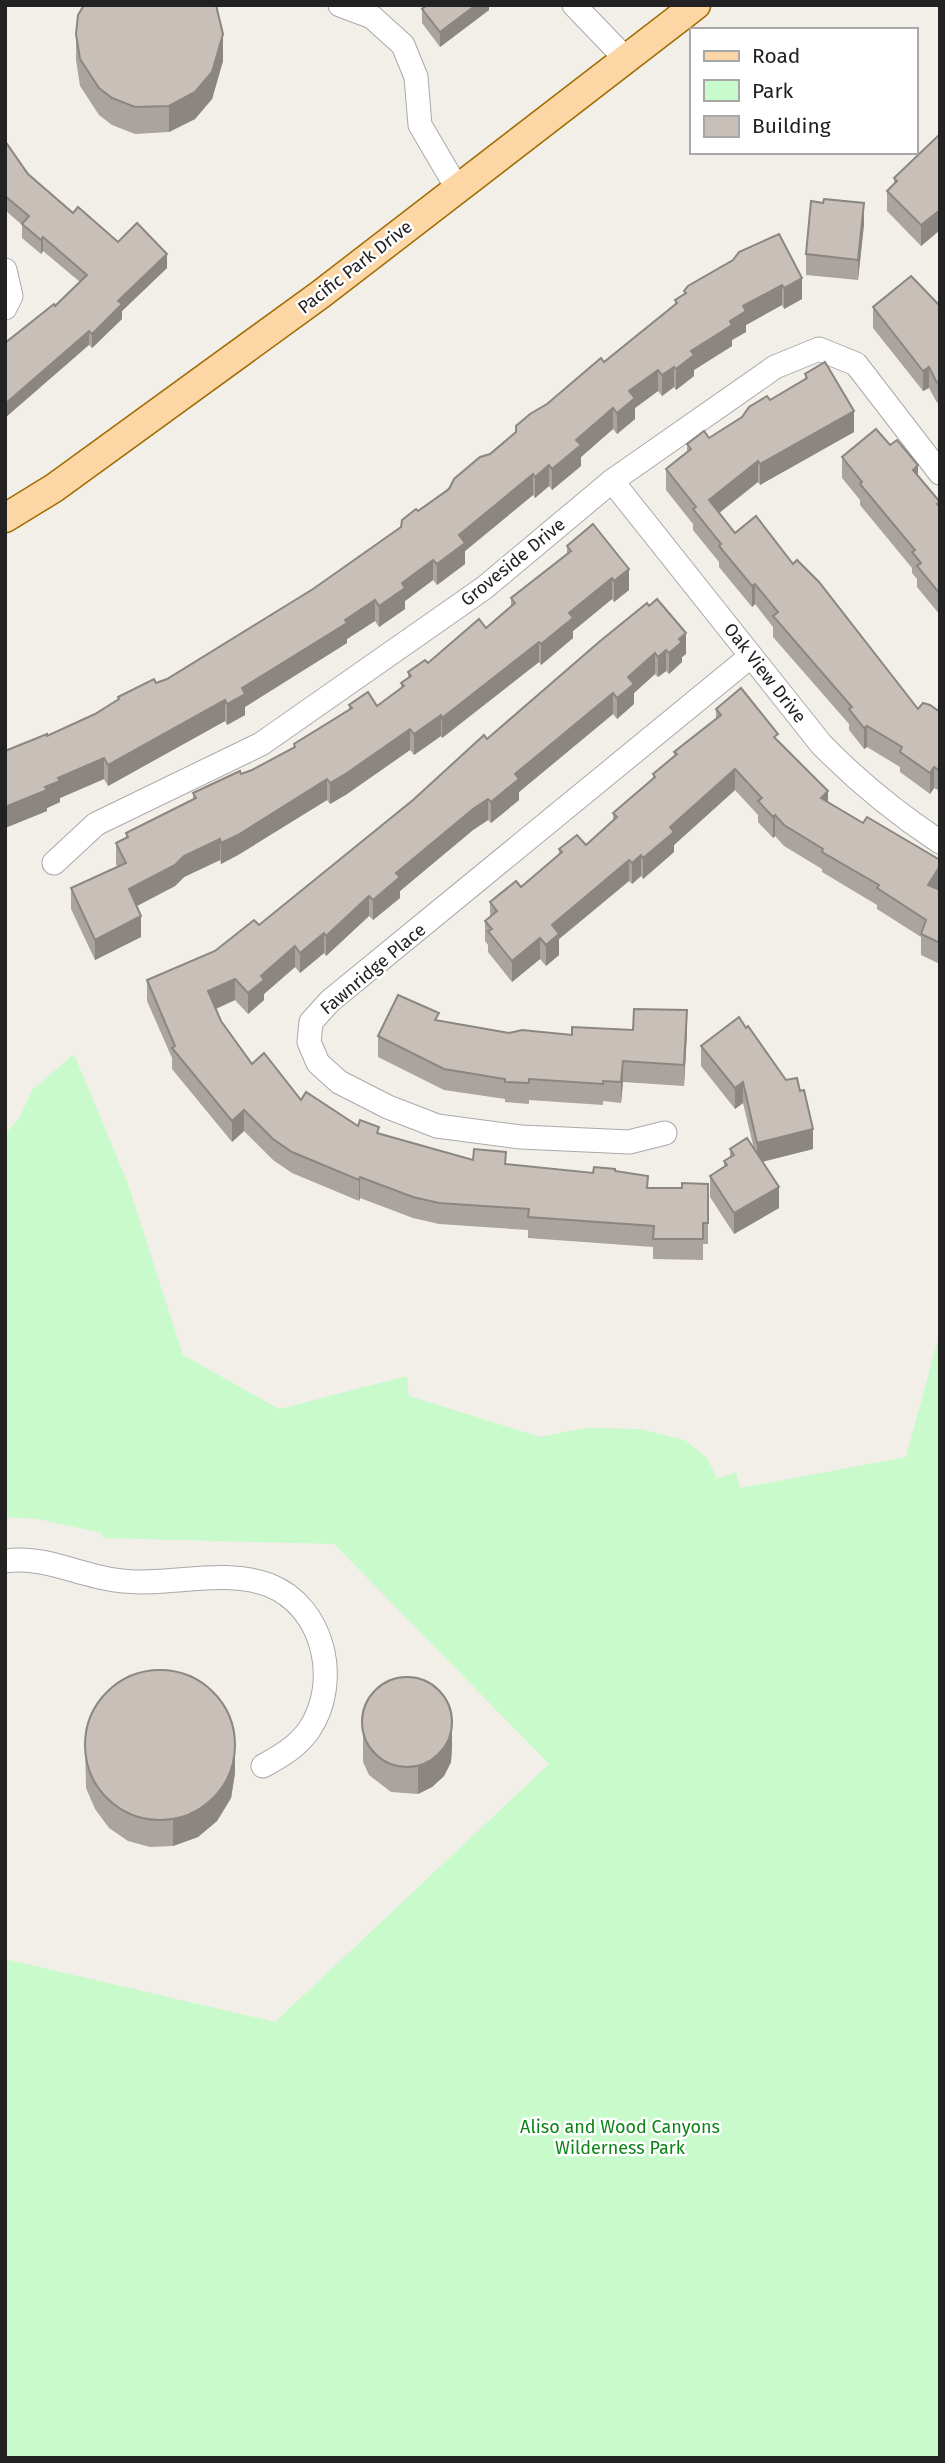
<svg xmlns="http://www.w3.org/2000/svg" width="945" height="2463" font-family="'Fira Sans',sans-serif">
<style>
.park{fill:#c8facc}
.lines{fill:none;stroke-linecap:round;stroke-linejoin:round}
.minor-casing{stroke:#a9a9a9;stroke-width:25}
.major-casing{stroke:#a06b00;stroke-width:31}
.minor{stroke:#fff;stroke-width:23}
.major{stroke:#fcd6a4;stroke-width:28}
.wall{fill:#aba49e}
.shaded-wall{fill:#8b8681}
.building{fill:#c7bfb8;stroke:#8b8681;stroke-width:2}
.labels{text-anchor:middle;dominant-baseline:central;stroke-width:5;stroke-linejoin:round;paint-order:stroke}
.street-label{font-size:18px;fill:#222;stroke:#fff}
.park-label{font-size:18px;fill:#0c8416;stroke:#fff}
</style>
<rect width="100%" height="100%" fill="#f2efe9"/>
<path class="park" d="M74 1054 127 1181 183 1355 279 1409 407 1376 409 1396 540 1437 585 1428 640 1429 685 1440 708 1459 717 1479 736 1472 740 1488 906 1457 940 1332V2458H5V1959L275 2022 549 1764 334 1544 103 1538 102 1533 37 1519 5 1517V1134L19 1119 32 1090Z"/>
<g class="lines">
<defs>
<g id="minor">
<path d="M340 5 372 17 403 45 416 77 420 125 457 188"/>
<path d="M574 5 625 58"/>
<path d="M5 270 11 296 5 308"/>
<path d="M612 481 821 744C858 782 896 813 940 842"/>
<path d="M54 863 96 824 261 744 484 588 612 481 775 367 819 349 856 364 940 473"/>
<path d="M665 1133 629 1142 521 1137 437 1126 388 1107 339 1082 318 1063 309 1042 311 1022 330 1001 751 656"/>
<path d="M5 1561C43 1555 78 1575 115 1580 165 1588 221 1567 269 1585 325 1607 341 1683 309 1730 297 1747 281 1756 263 1766"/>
</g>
<path id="major" d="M5 518 54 488 321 294 696 5"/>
</defs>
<use href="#minor" class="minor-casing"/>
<use href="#major" class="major-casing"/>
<use href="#minor" class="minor"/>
<use href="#major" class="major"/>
</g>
<g class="wall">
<path d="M489 5V10L440 47 422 23V9Z"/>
<path d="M76 34 223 61 212 99 195 119 169 132 135 134 112 125 99 115 80 86 76 60Z"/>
<path d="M940 130V230L921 246 887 211V191L894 184V178L940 134Z"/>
<path d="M5 141 28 174 73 213 118 242 167 268 122 311V319L92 348 55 306 80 282 43 251 41 254 22 238V225L5 210Z"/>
<path d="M864 224 858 280 806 275V254Z"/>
<path d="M739 252 802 299 784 309 782 305 746 325V332L732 340V346L694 370V376L676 390 674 387 662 396 658 391 635 408V419L617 434 613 429 581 457V466L552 490 549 486 535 498 533 495 465 551V564L437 585 433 580 405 601V609L379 627 375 621 347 639V643L245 707V715L227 725 225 721 108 786 104 779 60 798V802L47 808V811L5 828V751L47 736 95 714 118 700V697L167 679 313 589 401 527 516 432 547 404 604 362 675 305V300L684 294V291L733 260Z"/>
<path d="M940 306V406L936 401 929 388 923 391 873 328V307Z"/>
<path d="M805 374 854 432 760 485 758 482 719 513 735 533 793 564 918 709 940 712V791L934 788 930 794 900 772V767L867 747 864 749 849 730V724L773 637V627L755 604 752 607 719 567V562L693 530V524L666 490V469L687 452V444L709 438 805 379Z"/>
<path d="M890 445 940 502V615L917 587V579L912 573V568L860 505V500L842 478V457Z"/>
<path d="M567 546 629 590 614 602 612 599 573 631V638L541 665 539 662 442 738 441 736 414 755 410 750 347 794 330 804 327 800 238 855 221 864 220 860 184 877 175 886 137 906 141 937 95 960 71 909V888L117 867 116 864V843L126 838V833L193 800V793L252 770 294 748V744L349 710V705L377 706 401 688V683L408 678V672L428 663 486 628 511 607V598L567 554Z"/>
<path d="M647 603 686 654 682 657V662L669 674 666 671 658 677 655 674 634 693V704L617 719 613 714 519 792V800L491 823 488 820 473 830 400 891V898L373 920 369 916 326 956 324 953 300 973 295 967 264 994V1000L248 1014 235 1000 216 1009 221 1021 252 1064 301 1100 358 1126 379 1134 473 1160 593 1173 615 1171 648 1188H682L708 1184V1244H703V1260L653 1259V1247L528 1238V1230L439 1224 413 1218 360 1198 359 1201 292 1173 273 1160 244 1131 232 1142 172 1069V1058L147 1001V980L215 951 259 925 487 739Z"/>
<path d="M716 709 778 742 828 802 863 823 940 860V887L938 890H940V964L921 955V937L877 909V905L822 872V869L784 846 775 836 773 838 758 822V815L735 790 674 845V852L643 879 641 876 632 884 629 881 559 939V955L546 966 540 959 512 982 488 952V945L485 941V921L490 916V902L521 887 559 855V849L586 845 613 820V813L653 780V774L674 756V752L716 719Z"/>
<path d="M439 1021 509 1033 572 1035 687 1031 684 1086 623 1082 621 1103 603 1101V1105L529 1100V1104L505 1102V1099L444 1090 378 1057V1036Z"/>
<path d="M701 1046 813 1149 762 1162 779 1208 734 1234 710 1197V1176L724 1167V1161L730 1158V1149H754L743 1103 735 1109 701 1066Z"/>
<path d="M363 1708 452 1746 451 1762 444 1776 432 1787 418 1794 391 1792 369 1775 363 1762Z"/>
<path d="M85 1738 235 1773 231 1798 217 1821 198 1837 173 1846 150 1847 128 1841 109 1828 95 1809 86 1788Z"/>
</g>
<g class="shaded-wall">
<path d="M476 5H489V10L440 47V32Z"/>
<path d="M223 34V61L212 99 195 119 169 132V106Z"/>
<path d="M864 203V224L858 280V260Z"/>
<path d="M940 210V230L921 246V225Z"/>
<path d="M43 237V251L41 254V240Z"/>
<path d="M167 254V268L122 311V319L92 348V334L118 301Z"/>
<path d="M802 278V299L784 309V288Z"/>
<path d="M782 285V305L746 325V332L732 340V346L694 370V376L676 390V369L691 351 730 321 743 306Z"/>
<path d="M89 331V345L5 418V404Z"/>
<path d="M674 367V387L662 396V375Z"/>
<path d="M929 367V388L923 391V371Z"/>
<path d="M658 370V391L635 408V419L617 434V413L629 391Z"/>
<path d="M613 408V429L581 457V466L552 490V469L576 440Z"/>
<path d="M854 411V432L760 485V464Z"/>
<path d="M758 461V482L709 521V500Z"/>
<path d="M549 465V486L535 498V477Z"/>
<path d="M918 465V486L913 470Z"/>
<path d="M533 474V495L465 551V564L437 585V564L459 535Z"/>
<path d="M433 560V580L405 601V609L379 627V606L402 583Z"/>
<path d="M629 569V590L614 602V581Z"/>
<path d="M612 578V599L573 631V638L541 665V644L569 613Z"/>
<path d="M755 584V604L752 607V586Z"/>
<path d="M375 600V621L347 639V643L245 707V715L227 725V704L242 688Z"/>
<path d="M686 633V654L682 657V662L669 674V653L679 639Z"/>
<path d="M539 642V662L442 738V718Z"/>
<path d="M666 650V671L658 677V657Z"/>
<path d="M655 653V674L634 693V704L617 719V698L628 677Z"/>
<path d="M613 693V714L519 792V800L491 823V802L515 774Z"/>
<path d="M225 700V721L108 786V765Z"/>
<path d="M441 715V736L414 755V734Z"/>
<path d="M867 726V747L864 749V728Z"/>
<path d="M410 729V750L347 794 330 804V783Z"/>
<path d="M104 758V779L60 798V802L47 808V811L5 828V807L45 787 58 778Z"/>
<path d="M934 767V788L930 794V773Z"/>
<path d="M735 769V790L674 845V852L643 879V858L670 827Z"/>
<path d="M327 779V800L238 855 221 864V843Z"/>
<path d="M828 791V812L821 798Z"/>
<path d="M488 799V820L473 830 400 891V898L373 920V900L396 873 473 809Z"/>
<path d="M775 815V836L773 838V817Z"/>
<path d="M220 839V860L184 877 175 886 129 910V889L184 856Z"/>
<path d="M641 855V876L632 884V863Z"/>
<path d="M629 860V881L559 939V955L546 966V945L552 925Z"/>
<path d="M940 866V887L928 906V885Z"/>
<path d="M369 896V916L326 956V936Z"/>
<path d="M141 916V937L95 960V940Z"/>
<path d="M324 933V953L300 973V953Z"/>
<path d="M540 938V959L512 982V961Z"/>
<path d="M295 946V967L264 994V1000L248 1014V993L261 976Z"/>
<path d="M235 979V1000L208 1012V991Z"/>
<path d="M687 1010V1031L684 1086V1065Z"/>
<path d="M623 1061V1082L621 1103V1082Z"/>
<path d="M743 1082V1103L735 1109V1088Z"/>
<path d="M244 1110V1131L232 1142V1121Z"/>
<path d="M813 1129V1149L757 1163V1143Z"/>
<path d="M360 1177V1198L359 1201V1180Z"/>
<path d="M779 1187V1208L734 1234V1213Z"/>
<path d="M452 1719V1746L451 1762 444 1776 432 1787 418 1794V1767Z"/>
<path d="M235 1746V1773L231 1798 217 1821 198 1837 173 1846V1819Z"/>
</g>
<g class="building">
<path d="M84 5H216L223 34 212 72 195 92 169 106 135 107 112 98 99 88 80 59 76 34 78 15Z"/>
<path d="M427 5H476L440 32 422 9Z"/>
<path d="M940 134V210L921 225 887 191 897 181 894 178Z"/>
<path d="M5 141 28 174 73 213 78 207 118 242 137 223 167 254 118 301 122 304 92 334 89 331 5 404V343L54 304 55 306 87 275 43 237 41 240 22 224 29 216 5 196Z"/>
<path d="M824 199 864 203 858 260 806 254 811 201 823 203Z"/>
<path d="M779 234 802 278 784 288 782 285 743 306 746 311 730 321 732 325 691 351 694 355 676 369 674 367 662 375 658 370 629 391 635 398 617 413 613 408 576 440 581 445 552 469 549 465 535 477 533 474 459 535 465 543 437 564 433 560 402 583 405 588 379 606 375 600 345 620 347 623 242 688 245 694 227 704 225 700 108 765 104 758 58 778 60 781 45 787 47 790 5 807V751L47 734V736L95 714 119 699 118 697 154 679 156 683 167 679 313 589 401 527 402 520 416 509 418 511 449 489 454 479 480 457 490 454 516 432V426L530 414 547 404 601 358 604 362 677 303 675 300 686 293 684 291 688 286 733 260 739 252Z"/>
<path d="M911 276 940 306V386L936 381 929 367 923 371 873 307Z"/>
<path d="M825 362 854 411 760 464 758 461 709 500 735 533 756 516 793 564 797 560 819 582 918 709 923 703 930 705 940 712V771L934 767 930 773 900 752 902 747 867 726 864 728 849 709 852 707 773 616 778 612 755 584 752 586 719 546 721 544 693 509 696 507 666 469 691 449 687 444 704 431 709 438 742 417 749 407 767 396 770 400 807 378 805 374Z"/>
<path d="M876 429 890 445 897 440 918 465 913 470 940 502 937 504 940 507V594L917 566 921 563 912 552 915 550 860 484 862 482 842 457Z"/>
<path d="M593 524 629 569 614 581 612 578 569 613 573 618 541 644 539 642 442 718 441 715 414 734 410 729 347 773 330 783 327 779 238 835 221 843 220 839 184 856 175 865 129 889 141 916 95 940 71 888 126 863 116 843 128 837 126 833 196 798 193 793 240 771 241 774 252 770 295 747 294 744 352 708 349 705 368 692 377 706 404 686 401 683 411 676 408 672 425 660 428 663 479 619 486 628 515 603 511 598 571 551 567 546Z"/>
<path d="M657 599 686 633 679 639 682 642 669 653 666 650 658 657 655 653 628 677 634 684 617 698 613 693 515 774 519 779 491 802 488 799 473 809 396 873 400 877 373 900 369 896 326 936 324 933 300 953 295 946 261 976 264 980 248 993 235 979 208 991 221 1021 252 1064 264 1053 301 1100 306 1092 358 1126 360 1120 379 1127 377 1133 473 1160 474 1149 506 1152 505 1164 593 1173 594 1167 615 1169V1171L648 1176 647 1188H682V1183L708 1184V1223H703V1239H653L654 1226 528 1217 529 1209 439 1203 413 1197 360 1177 359 1180 292 1152 273 1139 244 1110 232 1121 172 1048 175 1046 147 980 215 951 254 920 259 925 413 800 484 735 487 739 599 642 647 603 649 606Z"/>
<path d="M741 688 778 734 774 737 828 791 821 798 863 823 867 817 940 860V866L928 885 940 890V943L921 934 926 920 877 888 879 885 822 852 823 849 784 825 775 815 773 817 758 801 762 798 735 769 670 827 674 832 643 858 641 855 632 863 629 860 552 925 559 934 546 945 540 938 512 961 488 931 492 929 485 921 497 911 490 902 516 881 521 887 562 852 559 849 577 835 586 845 617 817 613 813 655 777 653 774 677 754 674 752 721 715 716 709Z"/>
<path d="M398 995 439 1013 435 1020 509 1033 522 1030 572 1035V1027L633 1030 634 1009 687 1010 684 1065 623 1061 621 1082 603 1081V1084L529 1079V1083L505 1082V1079L444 1069 378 1036Z"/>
<path d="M739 1017 746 1028 748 1026 786 1080 797 1078 800 1091 804 1090 813 1129 757 1143 743 1082 735 1088 701 1046Z"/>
<path d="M747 1138 779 1187 734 1213 710 1176 727 1165 724 1161 734 1155 730 1149Z"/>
<circle cx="160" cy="1745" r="75"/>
<circle cx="407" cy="1722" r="45"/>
</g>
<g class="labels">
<g class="street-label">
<text transform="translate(355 267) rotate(-38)">Pacific Park Drive</text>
<text transform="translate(513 562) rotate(-39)">Groveside Drive</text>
<text transform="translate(765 673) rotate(52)">Oak View Drive</text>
<text transform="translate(373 969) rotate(-40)">Fawnridge Place</text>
</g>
<g class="park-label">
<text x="620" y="2127">Aliso and Wood Canyons<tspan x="620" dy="21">Wilderness Park</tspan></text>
</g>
</g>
<rect width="945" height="2463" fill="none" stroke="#222222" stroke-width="14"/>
<rect x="690" y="28" width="228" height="126" fill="#ffffff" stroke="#a7a7a7" stroke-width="2"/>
<rect x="704" y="51" width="35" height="10" fill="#fcd6a4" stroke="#a7a7a7" stroke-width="2"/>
<text x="752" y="63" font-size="21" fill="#222222">Road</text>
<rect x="704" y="80" width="35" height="21" fill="#c8facc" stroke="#a7a7a7" stroke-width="2"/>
<text x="752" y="98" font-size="21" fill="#222222">Park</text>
<rect x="704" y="116" width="35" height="21" fill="#c7bfb8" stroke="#a7a7a7" stroke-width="2"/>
<text x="752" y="133" font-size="21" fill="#222222">Building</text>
</svg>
